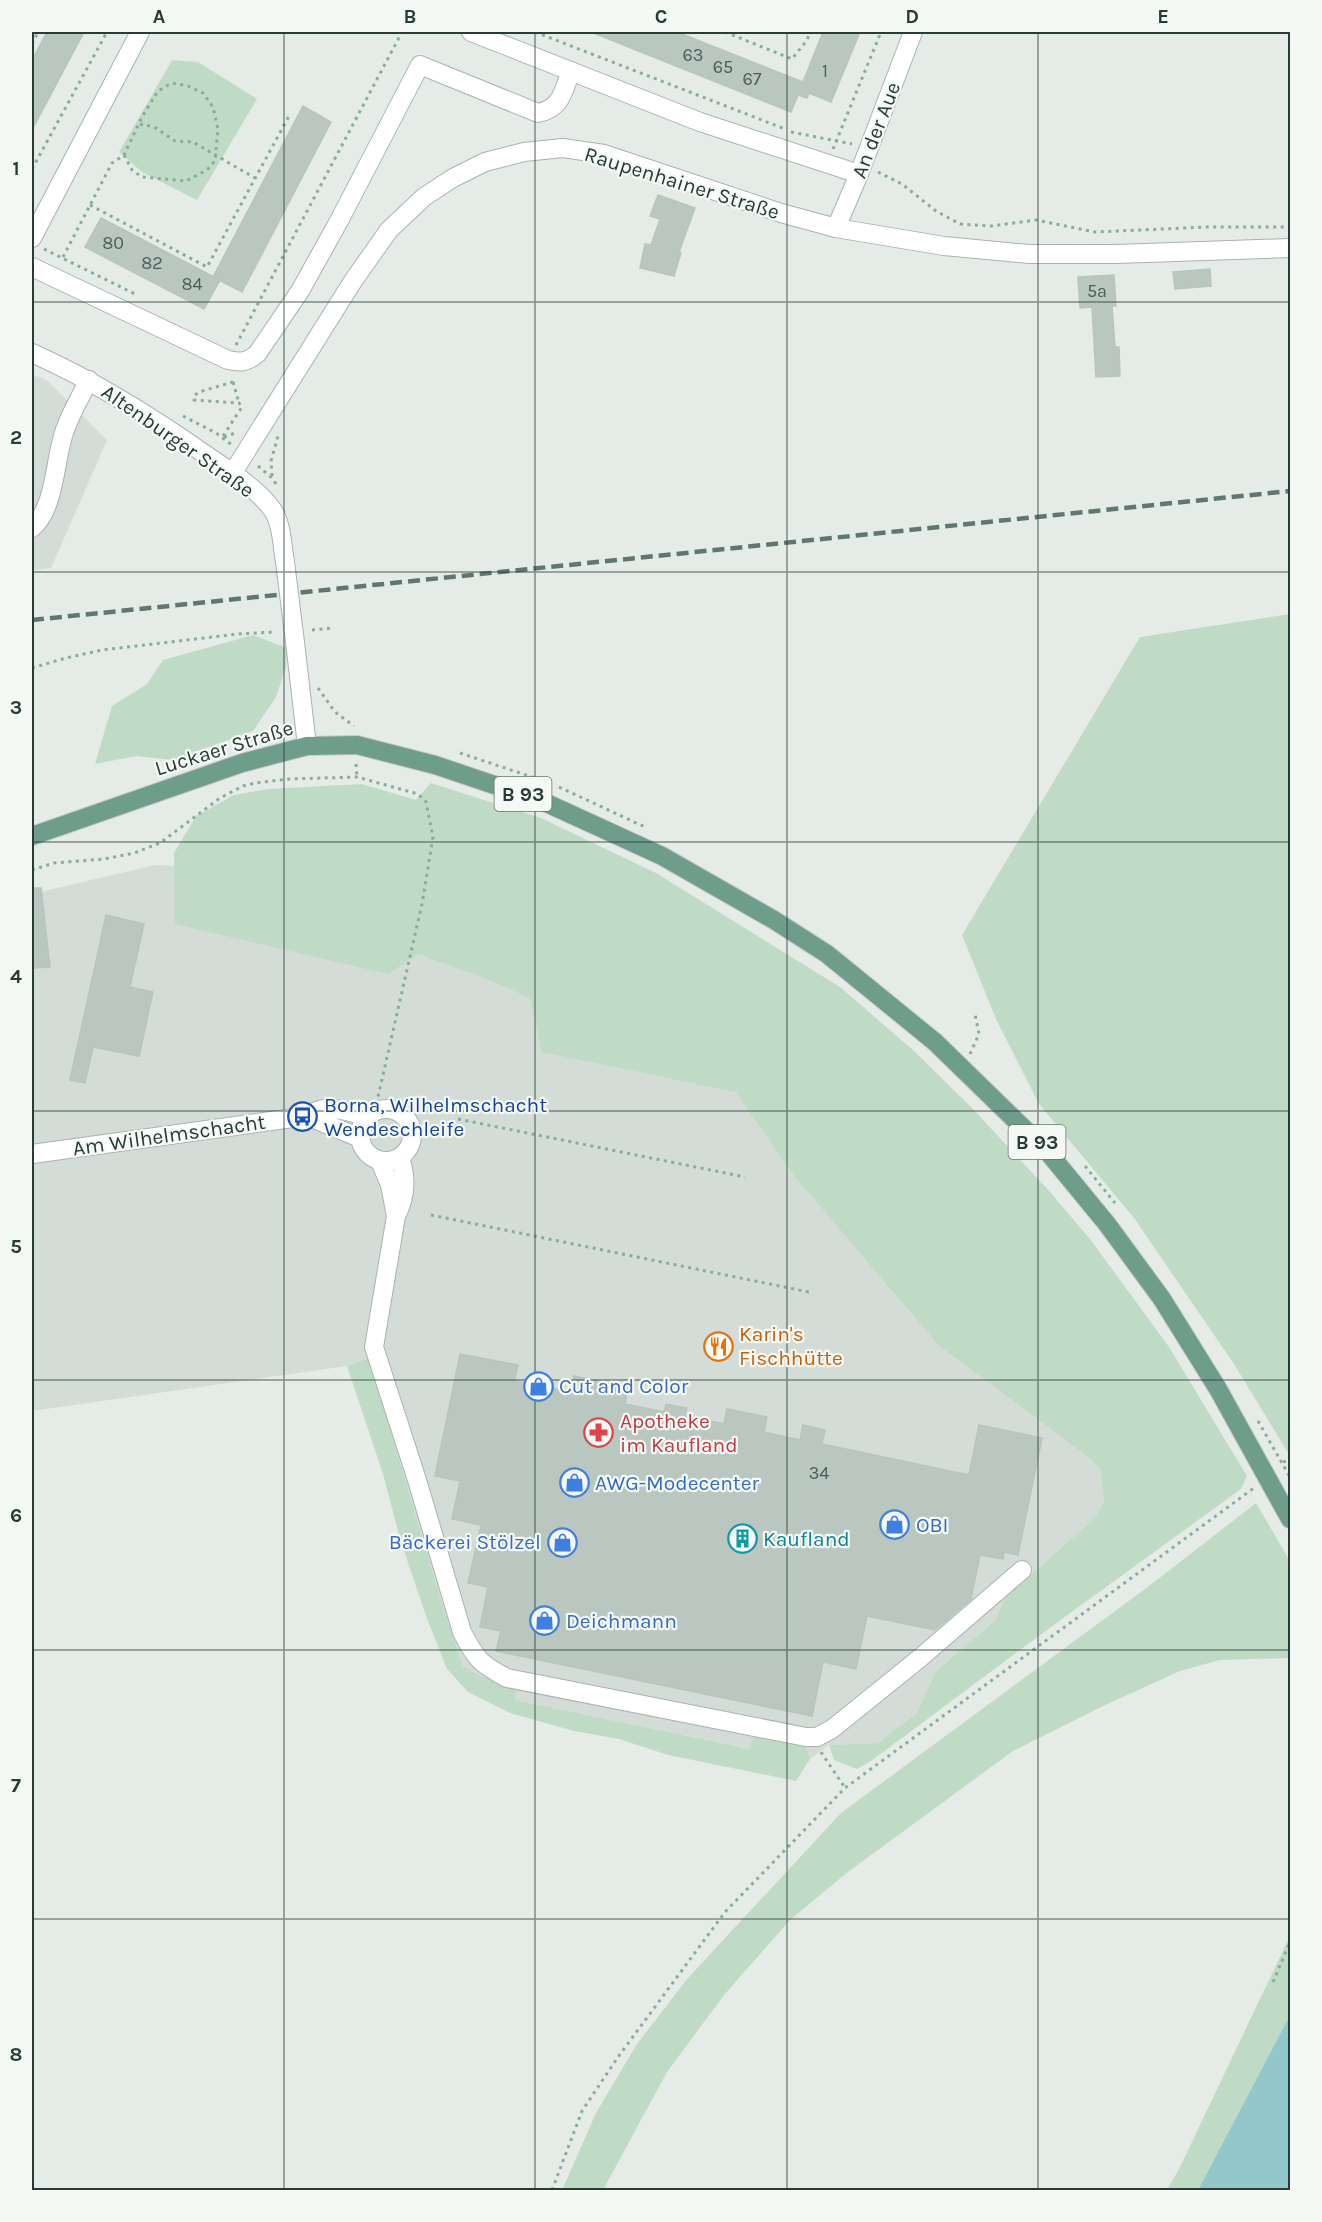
<svg xmlns="http://www.w3.org/2000/svg" width="1322" height="2222" font-family="Karla,sans-serif">
<style>
.built{fill:#d3dcd7}
.green{fill:#c0dbc5}
.water{fill:#93c8cb}
.building{fill:#bac7c1;stroke:#b8c5be;stroke-width:1.5}
.lines{fill:none;stroke-linecap:round;stroke-linejoin:round}
.minor-casing{stroke:#a8b4ae;stroke-width:20}
.major-casing{stroke:#c2c8c6;stroke-width:20}
.path{stroke:#88ac9d;stroke-width:3;stroke-dasharray:3 4.5;stroke-linecap:butt}
.minor{stroke:#fff;stroke-width:18}
.major{stroke:#6e9d8c;stroke-width:18}
.rail{stroke:#60776f;stroke-width:4.5;stroke-dasharray:12 6;stroke-linecap:butt}
.minor-bridge-casing{stroke:#a8b4ae;stroke-width:20;stroke-linecap:butt}
.minor-bridge{stroke:#fff;stroke-width:18}
.grid{fill:none;stroke:#263c34;stroke-width:1.5;stroke-opacity:0.55}
.labels{text-anchor:middle;dominant-baseline:central;stroke-width:4.5;stroke-linejoin:round;paint-order:stroke}
.number-label{font-size:18px;fill:#4b5f57}
.shield{fill:#f5f9f6;stroke:#64756e;stroke-width:1.5}
.shield-label{font-size:20px;font-weight:bold;fill:#263c34}
.street-label{font-size:21px;fill:#263c34;stroke:#f5f9f6}
.transit-label{font-size:21px;fill:#164399;stroke:#f5f9f6;text-anchor:start}
.food-label{font-size:21px;fill:#c56008;stroke:#f5f9f6;text-anchor:start}
.shop-label{font-size:21px;fill:#366cbe;stroke:#f5f9f6;text-anchor:start}
.health-label{font-size:21px;fill:#be3a42;stroke:#f5f9f6;text-anchor:start}
.culture-label{font-size:21px;fill:#0d838f;stroke:#f5f9f6;text-anchor:start}
.neatline{fill:none;stroke:#263c34;stroke-width:2}
.grid-label{font-size:20px;text-anchor:middle;font-weight:bold;fill:#263c34}
</style>
<rect width="100%" height="100%" fill="#e5ece8"/>
<g class="built">
<path d="M32 374 48 381 107 440 51 568 32 570Z"/>
<path d="M155 865 358 874 735 1092 794 1176 939 1346 1088 1457 1100 1469 1104 1500 1096 1517 1006 1597 996 1621 936 1671 917 1713 878 1743 829 1745 810 1759 804 1746 754 1736 751 1749 514 1700 517 1686 483 1677 463 1666 442 1603 369 1358 347 1366 32 1411V894Z"/>
</g>
<g class="green">
<path d="M172 60 198 62 257 99 197 200 142 172 119 152Z"/>
<path d="M1290 614V1456L1234 1364 1134 1218 1039 1104 996 1019 962 935 1140 637Z"/>
<path d="M253 635 287 648 286 667 276 697 253 731 173 760 136 756 95 764 112 706 147 684 163 660Z"/>
<path d="M431 783 541 818 656 873 840 987 913 1050 973 1109 1050 1192 1090 1239 1169 1347 1247 1476 1241 1489 1051 1627 871 1761 857 1769 834 1760 829 1745 878 1743 917 1713 936 1671 995 1621 1006 1597 1096 1517 1104 1500 1100 1469 1088 1457 939 1346 794 1176 735 1092 542 1052 530 998 482 977 418 954 388 974 175 924 174 853 196 816 234 795 268 789 362 784 416 800Z"/>
<path d="M369 1358 442 1603 463 1666 483 1677 517 1686 515 1700 750 1749 754 1735 805 1746 810 1759 796 1781 668 1755 619 1739 574 1731 510 1713 468 1692 447 1669 426 1616 401 1542 383 1474 347 1366Z"/>
<path d="M1256 1503 1290 1561V1658L1220 1660 1180 1671 1101 1707 1013 1751 848 1872 790 1920 724 1995 667 2072 603 2190H562L596 2113 637 2044 687 1979 841 1813 1149 1586Z"/>
<path d="M1290 1936V2015L1198 2190H1167L1180 2167Z"/>
</g>
<path class="water" d="M1290 2015V2190H1198Z"/>
<g class="building">
<path d="M47 32H84L32 130V60Z"/>
<path d="M591 32H677L803 82 823 32H860L831 102 809 93 807 98 798 95 791 112Z"/>
<path d="M303 106 331 122 242 292 213 277Z"/>
<path d="M658 195 695 208 679 252 681 253 674 276 640 268 645 244 651 245 660 219 650 216Z"/>
<path d="M101 218 220 280 204 309 85 247Z"/>
<path d="M1210 269 1211 286 1175 289 1173 272Z"/>
<path d="M1114 275 1116 306H1112L1115 347H1119L1120 376 1096 377 1092 307 1080 308 1078 277Z"/>
<path d="M32 888H41L50 967 34 968 32 950Z"/>
<path d="M106 915 144 924 130 987 153 992 139 1056 93 1047 85 1083 70 1080Z"/>
<path d="M711 1334 729 1338 725 1358 706 1354Z"/>
<path d="M460 1354 518 1365 514 1381 571 1392 574 1376 628 1387 625 1404 664 1412 666 1404 687 1408 685 1416 724 1424 727 1409 767 1417 764 1432 800 1440 803 1425 825 1430 822 1444 969 1475 979 1425 1042 1438 1018 1555 1004 1552 1003 1559 980 1555 971 1599 935 1630 867 1616 856 1669 823 1662 812 1716 496 1651 501 1631 480 1627 488 1587 468 1583 481 1525 452 1519 460 1481 435 1476Z"/>
</g>
<g class="lines">
<defs>
<g id="minor">
<path d="M471 32 700 122 859 174"/>
<path d="M836 228 859 174 913 32"/>
<path d="M32 238 140 32"/>
<path d="M32 267 228 360C241 363 247 362 257 354L300 291 340 219 420 65 538 113C562 108 563 91 571 71"/>
<path d="M32 353C95 381 152 417 209 457 231 472 255 487 272 509 282 523 282 545 285 562"/>
<path d="M232 474 353 281 389 230 424 197 453 178 485 162 524 152 563 148 604 154 781 213 836 228 944 246 1029 254H1116L1290 248"/>
<path d="M32 528C57 506 54 456 66 427 72 411 81 396 89 380"/>
<path d="M295 642 307 746"/>
<circle cx="386" cy="1135" r="26"/>
<path d="M307 1116 360 1138"/>
<path d="M32 1154 307 1116C326 1102 346 1112 368 1116"/>
<path d="M400 1158C407 1178 406 1197 396 1216L374 1347 417 1480 462 1632C476 1659 480 1664 507 1678L806 1737H817L832 1729 920 1658 1022 1570"/>
<path d="M380 1161 390 1185 396 1216"/>
</g>
<path id="major" d="M32 836 242 763 307 746 357 745 435 765 542 801 662 856 774 920 827 954 935 1042 1047 1151 1107 1224 1162 1299 1218 1389 1290 1519"/>
</defs>
<use href="#minor" class="minor-casing"/>
<use href="#major" class="major-casing"/>
<g class="path">
<path d="M535 32 785 129"/>
<path d="M725 32 792 59 807 40 810 32"/>
<path d="M32 44 38 32"/>
<path d="M140 125 143 124 156 128 175 141 193 142 255 178"/>
<path d="M791 132 852 144"/>
<path d="M833 149 881 32"/>
<path d="M32 169 107 32"/>
<path d="M878 172 902 184 936 211 960 224 991 226 1036 220 1095 232 1207 227H1290"/>
<path d="M90 205 207 267 289 116"/>
<path d="M44 249 135 294"/>
<path d="M63 257 112 163 124 155 142 117 158 91 172 83 188 86 203 93 213 107 218 129 215 161 207 170 186 181 142 177 132 170 124 155"/>
<path d="M236 345 402 32"/>
<path d="M233 382 239 403"/>
<path d="M183 416 216 433 232 445"/>
<path d="M223 436 242 407 239 403 194 400 195 395 199 392 233 382V378"/>
<path d="M224 437 238 432"/>
<path d="M258 466 272 478 278 487"/>
<path d="M272 476 271 461 278 436"/>
<path d="M312 630 333 628"/>
<path d="M32 668 66 658 102 650 238 634 275 632"/>
<path d="M318 688 335 712 354 726"/>
<path d="M460 753 550 783"/>
<path d="M356 764 357 777"/>
<path d="M559 787 645 827"/>
<path d="M32 870 54 863 104 859 134 853 160 843 220 798 243 786 255 783 289 779 357 777 418 794 426 802 433 837 422 904 377 1101"/>
<path d="M970 1054 979 1034 975 1014"/>
<path d="M458 1119 745 1177"/>
<path d="M1085 1166 1115 1203"/>
<path d="M431 1215 809 1292"/>
<path d="M1258 1421 1290 1477"/>
<path d="M1283 1462 1290 1460"/>
<path d="M821 1752 845 1788"/>
<path d="M1273 1982 1290 1942"/>
<path d="M552 2190 582 2111 618 2057 725 1912 845 1788 1254 1488"/>
</g>
<use href="#minor" class="minor"/>
<use href="#major" class="major"/>
<path class="rail" d="M32 620 1290 491"/>
<defs>
<path id="minor-bridge" d="M285 562 295 642"/>
</defs>
<use href="#minor-bridge" class="minor-bridge-casing"/>
<use href="#minor-bridge" class="minor-bridge"/>
</g>
<path class="grid" d="M284 32V2190M535 32V2190M787 32V2190M1038 32V2190M32 302H1290M32 572H1290M32 842H1290M32 1111H1290M32 1380H1290M32 1650H1290M32 1919H1290"/>
<defs>
<symbol id="bus-ring" viewBox="-11 -11 22 22"><circle r="9.5" fill="#f5f9f6" stroke="#1a4fb4" stroke-width="1.5"/><path d="M-5-6H5V4H4V6H2V4H-2V6H-4V4H-5ZM-3.5-4V0h7V-4ZM-3.5 1.2v1.5H-2V1.2ZM2 1.2v1.5H3.5V1.2Z" fill="#1a4fb4"/></symbol>
<symbol id="restaurant-ring" viewBox="-11 -11 22 22"><circle r="9.5" fill="#f5f9f6" stroke="#e8710a" stroke-width="1.5"/><path d="M-5-6h1v4h1v-4h1v4h1v-4h1v5L-1.5 .5V6h-2V.5L-5-1ZM5-6V6H3V1.5H1.5Q1.5-4 5-6Z" fill="#e8710a"/></symbol>
<symbol id="shop-ring" viewBox="-11 -11 22 22"><circle r="9.5" fill="#f5f9f6" stroke="#3f7fe0" stroke-width="1.5"/><path d="M-5-2.5h2.3a2.7 3.5 0 0 1 5.4 0H5L5.5 6h-11ZM-1.5-2.5h3a1.5 2.3 0 0 0-3 0Z" fill="#3f7fe0"/></symbol>
<symbol id="pharmacy-ring" viewBox="-11 -11 22 22"><circle r="9.5" fill="#f5f9f6" stroke="#e0444e" stroke-width="1.5"/><path d="M-2-6h4v4h4v4h-4v4h-4v-4h-4v-4h4Z" fill="#e0444e"/></symbol>
<symbol id="building-ring" viewBox="-11 -11 22 22"><circle r="9.5" fill="#f5f9f6" stroke="#0f9aa8" stroke-width="1.5"/><path d="M-4-6H4V6H1V3H-1V6H-4ZM-2.5-4.3h1.7v1.8h-1.7ZM.8-4.3h1.7v1.8H.8ZM-2.5-1h1.7V.8h-1.7ZM.8-1h1.7V.8H.8Z" fill="#0f9aa8"/></symbol>
</defs>
<g fill-rule="evenodd">
<use href="#bus-ring" x="286" y="1100" width="33" height="33"/>
<use href="#restaurant-ring" x="702" y="1330" width="33" height="33"/>
<use href="#shop-ring" x="522" y="1370" width="33" height="33"/>
<use href="#pharmacy-ring" x="582" y="1416" width="33" height="33"/>
<use href="#shop-ring" x="558" y="1466" width="33" height="33"/>
<use href="#shop-ring" x="878" y="1508" width="33" height="33"/>
<use href="#building-ring" x="726" y="1522" width="33" height="33"/>
<use href="#shop-ring" x="546" y="1526" width="33" height="33"/>
<use href="#shop-ring" x="528" y="1604" width="33" height="33"/>
</g>
<g class="labels">
<g class="number-label">
<text x="693" y="55">63</text>
<text x="723" y="67">65</text>
<text x="825" y="71">1</text>
<text x="752" y="79">67</text>
<text x="113" y="243">80</text>
<text x="152" y="263">82</text>
<text x="192" y="284">84</text>
<text x="1097" y="291">5a</text>
<text x="819" y="1473">34</text>
</g>
<g class="shield">
<rect x="494.5" y="777" width="57" height="34" rx="4.5"/>
<rect x="1008.5" y="1125" width="57" height="34" rx="4.5"/>
</g>
<g class="shield-label">
<text x="523" y="794">B 93</text>
<text x="1037" y="1142">B 93</text>
</g>
<g class="street-label">
<text transform="translate(876 130) rotate(-69)">An der Aue</text>
<text transform="translate(682 183) rotate(17)">Raupenhainer Straße</text>
<text transform="translate(178 441) rotate(35)">Altenburger Straße</text>
<text transform="translate(224 748) rotate(-17)">Luckaer Straße</text>
<text transform="translate(169 1135) rotate(-8)">Am Wilhelmschacht</text>
</g>
<g class="transit-label">
<text x="324" y="1105">Borna, Wilhelmschacht<tspan x="324" dy="24">Wendeschleife</tspan></text>
</g>
<g class="food-label">
<text x="739" y="1334">Karin's<tspan x="739" dy="24">Fischhütte</tspan></text>
</g>
<g class="shop-label">
<text x="559" y="1386">Cut and Color</text>
<text x="595" y="1483">AWG-Modecenter</text>
<text x="916" y="1525">OBI</text>
<text x="541" y="1542" text-anchor="end">Bäckerei Stölzel</text>
<text x="566" y="1621">Deichmann</text>
</g>
<g class="health-label">
<text x="620" y="1421">Apotheke<tspan x="620" dy="24">im Kaufland</tspan></text>
</g>
<g class="culture-label">
<text x="763" y="1539">Kaufland</text>
</g>
</g>
<rect width="1322" height="2222" fill="none" stroke="#f5f9f6" stroke-width="66"/>
<rect x="33" y="33" width="1256" height="2156" class="neatline"/>
<g class="grid-label">
<text x="159" y="23">A</text>
<text x="410" y="23">B</text>
<text x="661" y="23">C</text>
<text x="912" y="23">D</text>
<text x="1163" y="23">E</text>
<text x="16" y="175">1</text>
<text x="16" y="444">2</text>
<text x="16" y="714">3</text>
<text x="16" y="983">4</text>
<text x="16" y="1253">5</text>
<text x="16" y="1522">6</text>
<text x="16" y="1792">7</text>
<text x="16" y="2061">8</text>
</g>
</svg>
